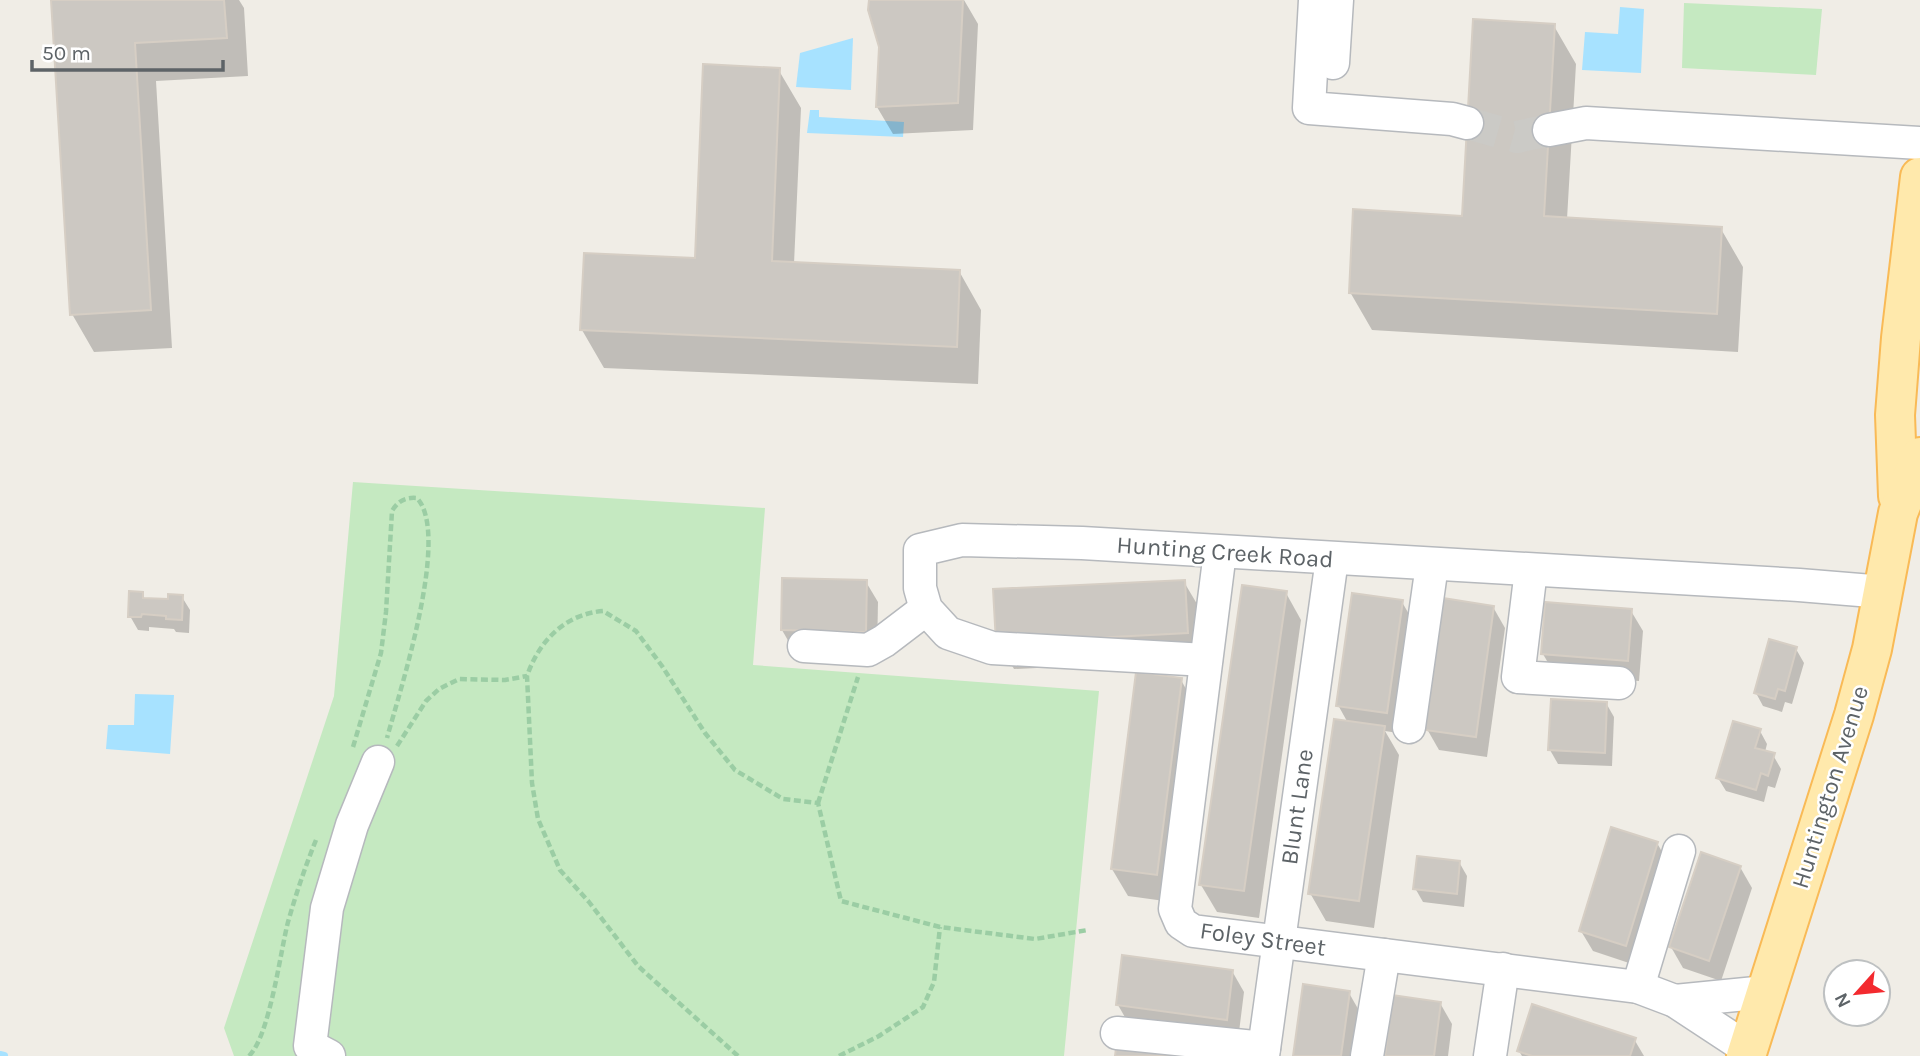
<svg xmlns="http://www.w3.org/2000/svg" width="1920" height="1056" font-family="Karla,sans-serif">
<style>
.green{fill:#c5e9c1}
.water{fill:#a7e2ff}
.shadow{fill:#0003}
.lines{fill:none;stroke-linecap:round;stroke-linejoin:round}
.stream{stroke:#a7e2ff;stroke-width:8}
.building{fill:#ccc8c2;stroke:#d6cec4;stroke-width:2}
.minor-tunnel{stroke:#cbcac6;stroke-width:32;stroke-dasharray:32 16;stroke-linecap:butt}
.minor-casing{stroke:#b6b9bd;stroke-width:35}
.major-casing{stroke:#f9ba56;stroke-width:42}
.path{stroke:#9bcda4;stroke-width:4.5;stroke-dasharray:7 3.5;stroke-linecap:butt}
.minor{stroke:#fff;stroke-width:32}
.major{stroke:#ffe9ac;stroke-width:38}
.labels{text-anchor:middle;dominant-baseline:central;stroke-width:5;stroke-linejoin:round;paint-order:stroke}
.street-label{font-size:24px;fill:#5d6367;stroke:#fff}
</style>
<rect width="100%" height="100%" fill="#f0ede6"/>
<g class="green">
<path d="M1684 3 1822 9 1816 75 1682 68Z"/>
<path d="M353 482 765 508 753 665 1099 691 1064 1056H234L224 1028 334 696Z"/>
</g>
<g class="water">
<path d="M1620 7 1644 9 1641 73 1582 70 1585 32 1618 34Z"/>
<path d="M853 38 851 90 796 87 800 53Z"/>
<path d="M810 110H819V117L904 122 903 137 807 133Z"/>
<path d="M135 694 174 695 170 754 106 749 108 725H134Z"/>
</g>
<g class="shadow">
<path d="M53 0H239L244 8 248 76 156 81 172 348 94 352 72 314Z"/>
<path d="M870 0H964L978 24 973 130 893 134 877 107 881 47Z"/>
<path d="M1554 26 1576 64 1567 219 1721 229 1743 267 1738 352 1372 330 1350 292 1464 218Z"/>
<path d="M778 69 801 108 794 264 959 271 981 310 978 384 604 368 582 330 697 260Z"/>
<path d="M866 582 878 602 877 653 794 651 782 630Z"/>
<path d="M1184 582 1200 609 1203 660 1014 669 998 642Z"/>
<path d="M1286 593 1301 620 1259 918 1217 912 1201 885Z"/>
<path d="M142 594 145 599 170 601 182 597 190 610 189 633 176 632 174 629 149 627V631L138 630 130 616Z"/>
<path d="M1402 602 1414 623 1398 733 1385 731 1399 755 1374 928 1326 921 1310 893 1348 723 1338 705Z"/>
<path d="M1493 607 1505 628 1487 757 1439 750 1427 729Z"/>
<path d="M1631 611 1643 631 1639 681 1555 675 1543 654Z"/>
<path d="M1796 649 1804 663 1792 704 1785 702 1782 712 1763 706 1756 693Z"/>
<path d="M1181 680 1196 707 1172 902 1128 896 1112 869Z"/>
<path d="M1606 703 1614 717 1612 766 1558 764 1550 750Z"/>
<path d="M1760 731 1767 744 1765 752 1773 755 1781 769 1775 788 1768 786 1764 802 1726 791 1718 778Z"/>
<path d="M1657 843 1669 864 1638 966 1593 951 1581 931Z"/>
<path d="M1459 862 1467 876 1464 907 1423 902 1415 888Z"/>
<path d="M1740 867 1752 888 1721 981 1683 968 1671 947Z"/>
<path d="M1232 971 1244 992 1238 1040 1130 1026 1118 1005Z"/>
<path d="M1349 993 1361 1014 1355 1056H1295Z"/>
<path d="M1440 1003 1452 1024 1448 1056H1387Z"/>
<path d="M1634 1039 1644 1056H1522L1519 1051Z"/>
</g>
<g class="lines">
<path class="stream" d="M0 1055 4 1056"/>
</g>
<g class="building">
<path d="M51 0H224L227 38 135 43 151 310 70 315Z"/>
<path d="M869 0H963L958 103 876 107 879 47 868 10Z"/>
<path d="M1473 19 1555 24 1544 216 1722 227 1717 314 1349 293 1353 209 1462 216Z"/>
<path d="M703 64 780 68 772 261 960 270 957 347 580 330 584 253 695 258Z"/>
<path d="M782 578 867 580 866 632 781 630Z"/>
<path d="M1185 580 1188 633 996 643 993 589Z"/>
<path d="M1242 585 1287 591 1244 891 1199 885Z"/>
<path d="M129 591 143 592V598L168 599V594L183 595 182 620 166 619V616L142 614 141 617H128Z"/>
<path d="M1352 593 1403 600 1387 713 1336 706Z"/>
<path d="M1443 598 1494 606 1476 737 1425 730Z"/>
<path d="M1545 602 1632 609 1628 661 1541 654Z"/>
<path d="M1769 639 1797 647 1785 691 1778 689 1775 699 1754 693Z"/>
<path d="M1136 672 1182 678 1157 875 1111 869Z"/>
<path d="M1551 699 1607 702 1605 753 1548 750Z"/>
<path d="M1334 719 1385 726 1359 901 1308 894Z"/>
<path d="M1733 721 1761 729 1755 748 1775 753 1768 776 1761 773 1756 790 1716 778Z"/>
<path d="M1611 827 1658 842 1626 946 1579 931Z"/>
<path d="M1701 852 1741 866 1709 961 1669 947Z"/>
<path d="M1417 856 1460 861 1457 894 1413 889Z"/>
<path d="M1122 955 1233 970 1227 1020 1116 1005Z"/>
<path d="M1303 984 1350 991 1341 1056H1293Z"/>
<path d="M1392 995 1441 1002 1434 1056H1385Z"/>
<path d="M1532 1004 1636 1038 1630 1056H1532L1517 1051Z"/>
<path d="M1116 1048 1177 1056H1115Z"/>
</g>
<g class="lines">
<path class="minor-tunnel" d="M1467 123 1517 137 1549 130"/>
<defs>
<g id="minor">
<path d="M1315 0 1309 108 1452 119 1467 123"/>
<path d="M1333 63 1337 0"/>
<path d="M1549 130 1586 123 1920 143"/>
<path d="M1220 552 1175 909 1181 923 1193 931 1638 987 1675 1001 1748 1049"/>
<path d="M1531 570 1518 677 1619 683"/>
<path d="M804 646 868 650 884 641 926 609"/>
<path d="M1206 660 992 648 948 633 926 609 920 588V550L962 540 1082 543 1799 585 1884 592"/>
<path d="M1409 727 1432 565"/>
<path d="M1638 987 1679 851"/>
<path d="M1675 1001 1766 992"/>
<path d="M1117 1033 1264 1048"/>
<path d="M329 1056 310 1046 327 908 352 825 378 762"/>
<path d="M1263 1056 1332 559"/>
<path d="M1367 1056 1384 955"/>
<path d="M1490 1056 1503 969"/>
</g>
<g id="major">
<path d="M1898 496 1895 415 1901 338 1920 177"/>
<path d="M1746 1056 1854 715 1872 649 1898 513 1920 457"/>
</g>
</defs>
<use href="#minor" class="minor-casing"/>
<use href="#major" class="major-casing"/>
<g class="path">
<path d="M397 746 426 701 439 689 459 679 505 680 527 676"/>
<path d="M353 747 381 653 386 612 392 511C398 501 405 497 417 498 451 535 400 690 387 738"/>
<path d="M818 803 858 677"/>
<path d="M249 1056C270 1035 280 953 288 922 296 894 305 867 316 840"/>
<path d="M738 1056 638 966 589 902 560 870 538 819 532 783 527 676C539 641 565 614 603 611L636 631 662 666 705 733 735 770 783 799 818 803 841 901 940 927 1035 939 1088 930"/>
<path d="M839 1056 879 1036 923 1007 934 982 940 927"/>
</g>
<use href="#minor" class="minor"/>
<use href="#major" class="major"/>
</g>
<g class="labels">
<g class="street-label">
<text transform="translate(1225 552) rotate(4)">Hunting Creek Road</text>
<text transform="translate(1830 787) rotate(-73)">Huntington Avenue</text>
<text transform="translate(1297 807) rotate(-82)">Blunt Lane</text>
<text transform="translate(1263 939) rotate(8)">Foley Street</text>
</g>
</g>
<g transform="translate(1857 993) rotate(243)"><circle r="33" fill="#ffffff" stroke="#bec1c2" stroke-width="2"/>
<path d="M0-5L12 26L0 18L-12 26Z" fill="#f32a2f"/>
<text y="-10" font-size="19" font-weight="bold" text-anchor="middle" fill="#5d6367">N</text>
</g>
<path d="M32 60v10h191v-10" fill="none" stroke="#5d6367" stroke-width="3.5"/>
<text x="42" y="60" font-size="21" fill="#5d6367" stroke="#ffffff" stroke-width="5" paint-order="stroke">50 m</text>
</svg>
